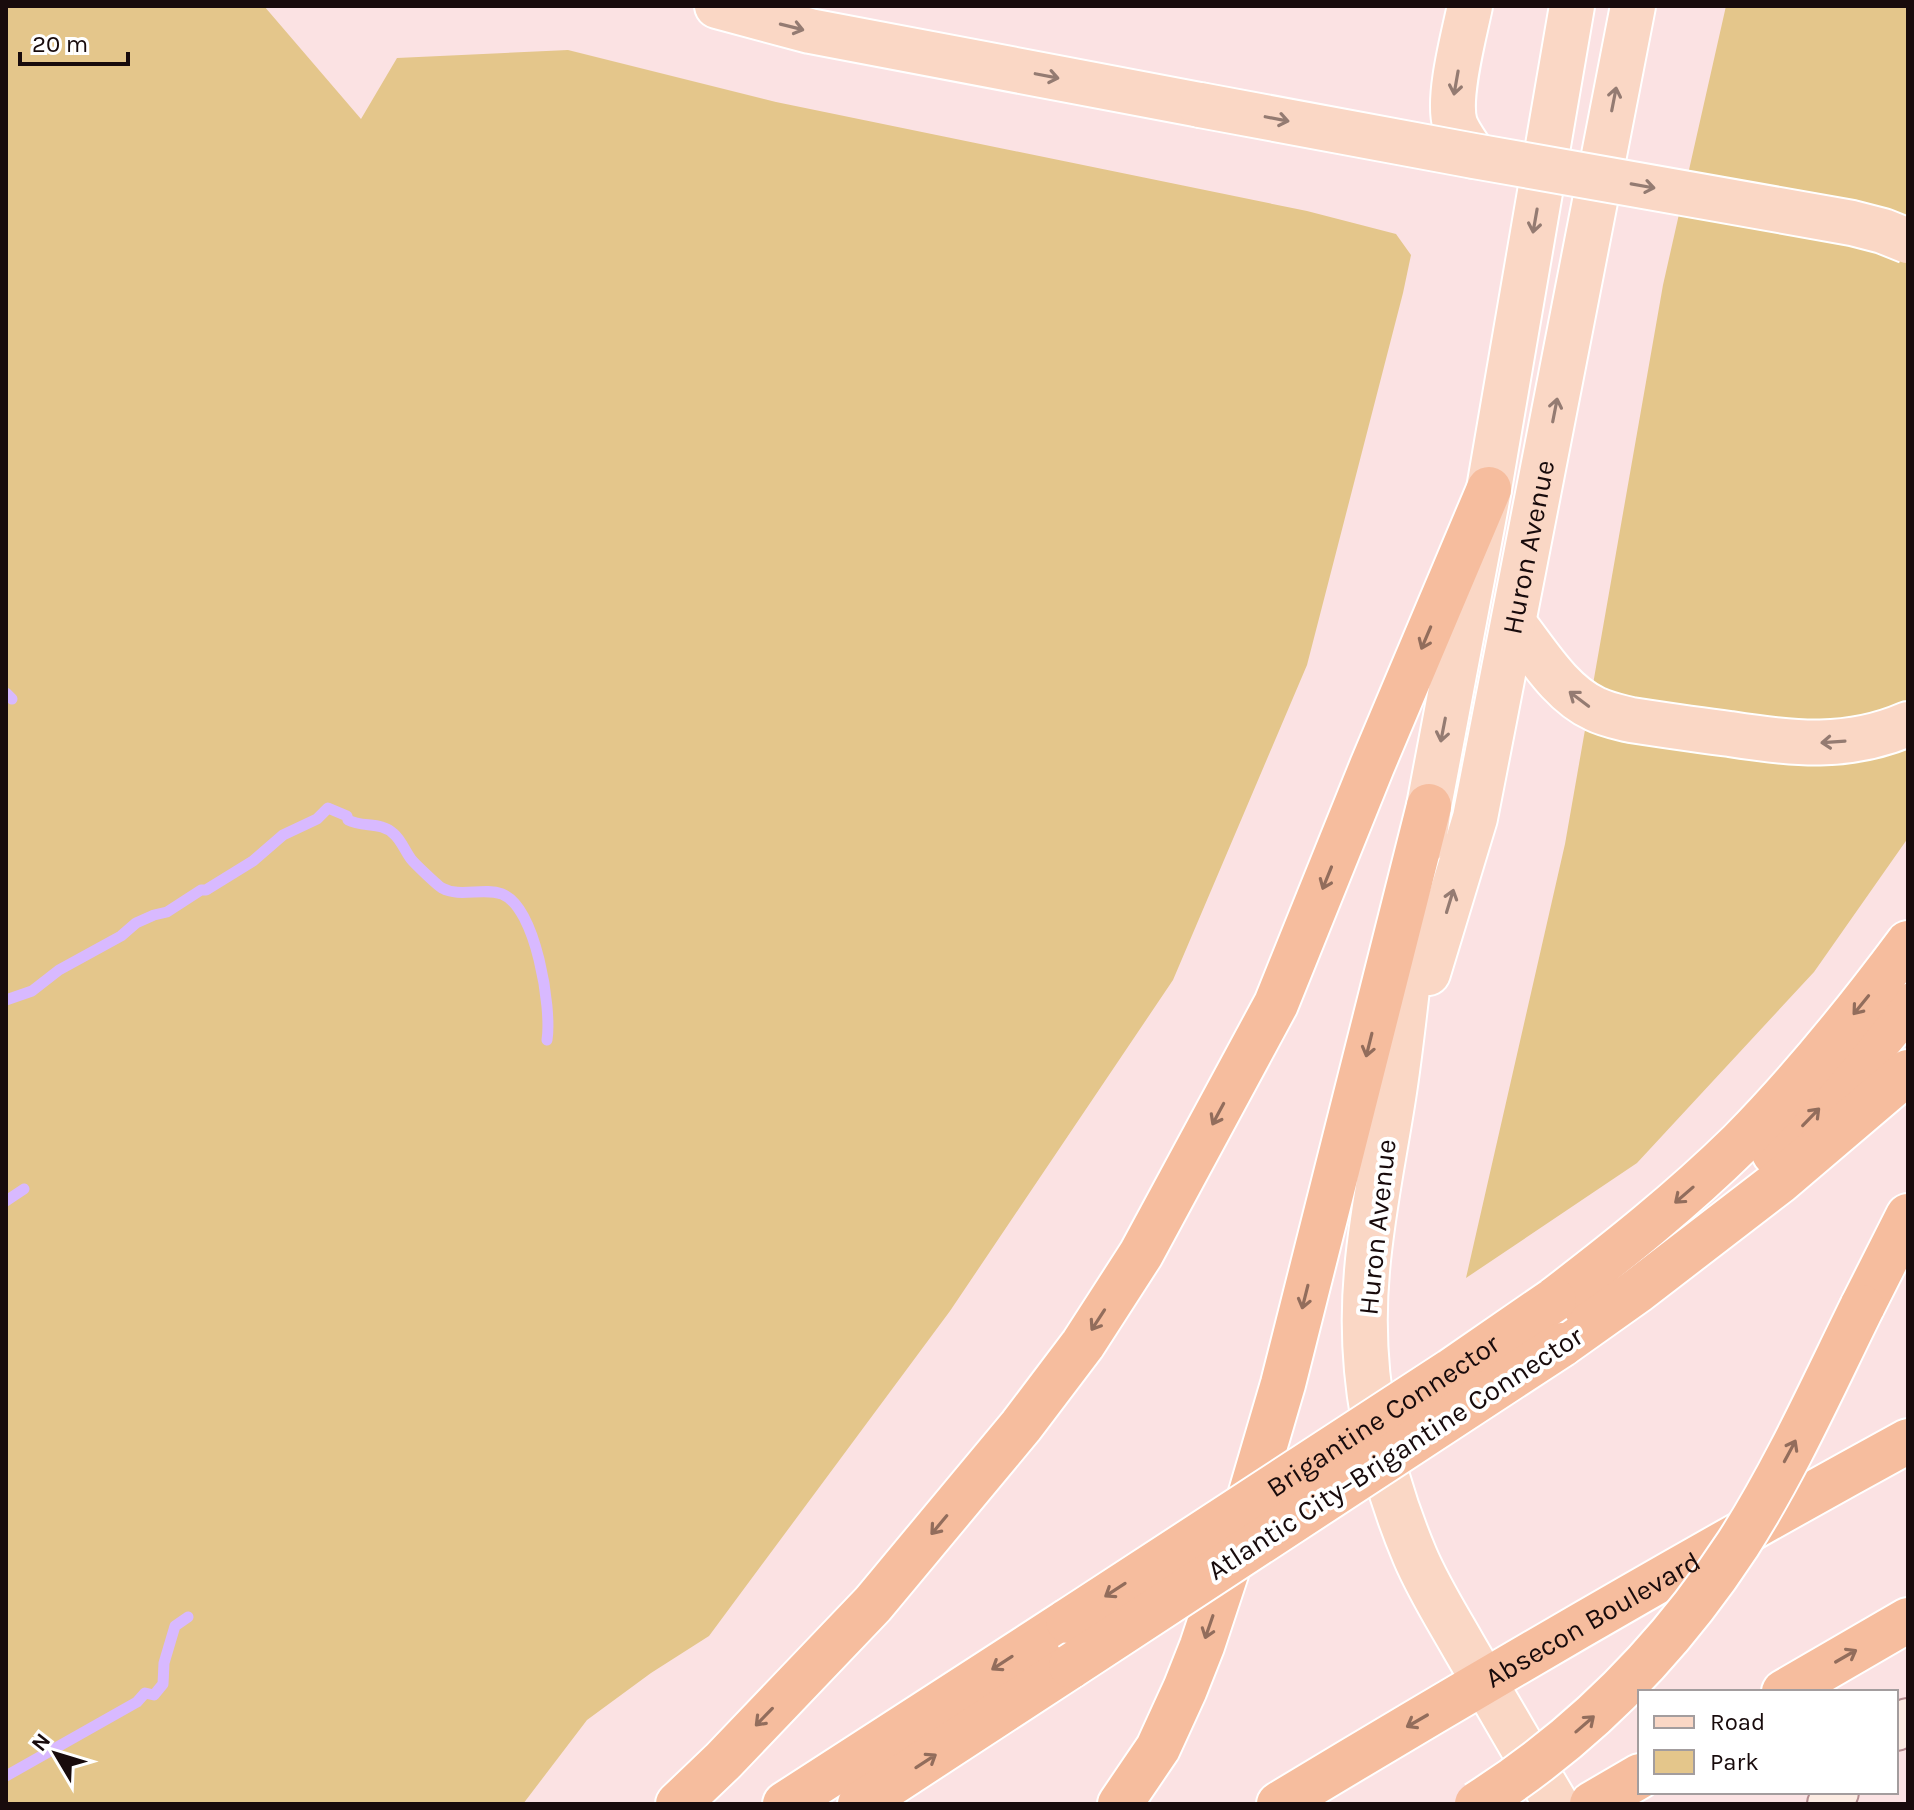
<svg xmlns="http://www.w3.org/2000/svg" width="1914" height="1810" font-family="Karla,sans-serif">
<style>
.green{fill:#e4c68b}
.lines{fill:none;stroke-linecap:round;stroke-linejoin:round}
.stream{stroke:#d8b9ff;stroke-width:11}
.secondary-casing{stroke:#b68e91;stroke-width:48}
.primary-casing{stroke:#fff;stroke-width:48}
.highway-casing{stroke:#fff;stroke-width:48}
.secondary{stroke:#fcebe2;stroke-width:44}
.primary{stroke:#fad7c5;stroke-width:44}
.highway{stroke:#f6bd9e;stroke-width:44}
.primary-bridge-casing{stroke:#fff;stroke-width:48;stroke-linecap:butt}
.highway-bridge-casing{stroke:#fff;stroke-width:48;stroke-linecap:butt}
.primary-bridge{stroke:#fad7c5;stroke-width:44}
.highway-bridge{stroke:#f6bd9e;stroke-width:44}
.oneway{stroke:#947b72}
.oneway2{stroke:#926d5c}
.labels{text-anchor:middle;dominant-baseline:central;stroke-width:8;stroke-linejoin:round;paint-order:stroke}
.street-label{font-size:28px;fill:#180b0c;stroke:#fff}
</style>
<rect width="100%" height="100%" fill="#fbe2e3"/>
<g class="green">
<path d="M6 6H264L361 119 397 58 568 50 776 102 1307 211 1396 234 1411 255 1403 293 1307 665 1173 980 950 1311 709 1636 651 1673 587 1720 523 1804H6Z"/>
<path d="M1726 6H1908V838L1814 972 1637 1163 1466 1278 1565 844 1663 285Z"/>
</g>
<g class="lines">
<g class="stream">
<path d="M6 693 12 699"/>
<path d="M6 1000 32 991 59 970 121 936 136 923 154 915 167 912 201 890H206L253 861 283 835 317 819 328 808 347 816 348 820C363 828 381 821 394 834 401 840 405 851 411 859 414 863 438 886 442 888 460 898 483 887 502 894 536 907 552 1008 547 1040"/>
<path d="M6 1201 24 1189"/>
<path d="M6 1776 137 1702 145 1693 154 1695 163 1684 164 1663 175 1626 188 1617"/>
</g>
<defs>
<g id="secondary">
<path d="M1896 1728 1908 1721"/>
<path d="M1830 1804 1836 1792"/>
</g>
<g id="primary">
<path d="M717 6 810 31 1200 105"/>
<path d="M1470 6C1464 35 1447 97 1455 124 1459 135 1468 146 1474 156"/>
<path d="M1514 624C1537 653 1560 693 1595 709 1607 715 1619 717 1631 720 1664 725 1697 730 1730 734 1793 744 1848 750 1908 724"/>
<path d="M1424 842 1429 806 1489 489 1572 6"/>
<path d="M1415 922C1408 976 1403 1031 1395 1085 1386 1147 1372 1209 1367 1271 1358 1369 1377 1466 1415 1556 1428 1587 1447 1617 1464 1647 1494 1699 1525 1752 1556 1804"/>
<path id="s1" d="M1428 973 1475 818 1633 6"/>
</g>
<g id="highway">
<path d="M1774 1153 1861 1062 1908 1006"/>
<path d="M1554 1300C1618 1251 1682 1200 1740 1143 1801 1081 1856 1013 1908 943"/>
<path d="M1862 1307 1908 1216"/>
<path d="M1561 1345 1637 1291 1780 1181 1908 1072"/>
<path d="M1784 1692 1908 1620"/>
<path d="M678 1804 723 1761 873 1604 1021 1426 1083 1344 1141 1254 1276 1004 1372 766 1489 489"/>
<path d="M785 1804 1068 1621"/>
<path d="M860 1804 1071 1666"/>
<path d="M1120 1804 1158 1748 1185 1689 1202 1646 1238 1537 1283 1384 1429 806"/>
<path id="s2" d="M1279 1804C1486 1679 1696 1557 1908 1441"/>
<path d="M1592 1804 1640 1776"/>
</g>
</defs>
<use href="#secondary" class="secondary-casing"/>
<use href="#primary" class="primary-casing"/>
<use href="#highway" class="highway-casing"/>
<use href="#secondary" class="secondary"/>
<use href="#primary" class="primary"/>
<use href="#highway" class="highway"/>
<defs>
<path id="primary-bridge" d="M1200 105 1474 156 1852 223 1883 231 1908 241"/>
<g id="highway-bridge">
<path id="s3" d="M1068 1621 1451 1371 1554 1300"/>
<path d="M1071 1666 1561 1345"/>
<path d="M1477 1804C1583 1737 1670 1648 1738 1544 1786 1469 1823 1386 1862 1307"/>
</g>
</defs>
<use href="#primary-bridge" class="primary-bridge-casing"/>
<use href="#highway-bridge" class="highway-bridge-casing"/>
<use href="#primary-bridge" class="primary-bridge"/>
<use href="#highway-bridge" class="highway-bridge"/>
</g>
<defs><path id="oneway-shaft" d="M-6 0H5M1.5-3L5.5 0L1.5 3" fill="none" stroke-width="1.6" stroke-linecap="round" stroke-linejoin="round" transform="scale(2)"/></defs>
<g class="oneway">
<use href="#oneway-shaft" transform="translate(792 27) rotate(14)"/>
<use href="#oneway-shaft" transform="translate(1047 76) rotate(11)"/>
<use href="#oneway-shaft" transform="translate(1456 83) rotate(100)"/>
<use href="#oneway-shaft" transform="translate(1614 99) rotate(-79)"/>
<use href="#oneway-shaft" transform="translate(1277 119) rotate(11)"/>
<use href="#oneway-shaft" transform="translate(1643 186) rotate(10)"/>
<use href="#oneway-shaft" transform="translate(1535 221) rotate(100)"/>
<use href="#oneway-shaft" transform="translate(1555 410) rotate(-79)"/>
<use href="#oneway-shaft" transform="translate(1579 699) rotate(-143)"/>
<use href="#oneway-shaft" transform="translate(1443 730) rotate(101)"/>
<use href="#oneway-shaft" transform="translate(1833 742) rotate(176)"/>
<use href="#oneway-shaft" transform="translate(1450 901) rotate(-73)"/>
</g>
<g class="oneway2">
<use href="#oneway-shaft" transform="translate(1426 638) rotate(113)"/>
<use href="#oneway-shaft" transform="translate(1327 878) rotate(112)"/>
<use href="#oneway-shaft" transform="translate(1861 1005) rotate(129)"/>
<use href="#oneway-shaft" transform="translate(1369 1045) rotate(104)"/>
<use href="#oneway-shaft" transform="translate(1218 1114) rotate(118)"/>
<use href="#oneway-shaft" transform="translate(1811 1117) rotate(-46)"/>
<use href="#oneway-shaft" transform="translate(1684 1195) rotate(139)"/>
<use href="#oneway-shaft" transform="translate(1305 1297) rotate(104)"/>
<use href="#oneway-shaft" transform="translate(1098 1320) rotate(123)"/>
<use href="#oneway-shaft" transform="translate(1790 1451) rotate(-62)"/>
<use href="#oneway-shaft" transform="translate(939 1525) rotate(130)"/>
<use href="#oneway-shaft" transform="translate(1115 1590) rotate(147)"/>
<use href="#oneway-shaft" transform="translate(1209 1627) rotate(109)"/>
<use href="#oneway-shaft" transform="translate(1846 1656) rotate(-30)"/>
<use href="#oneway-shaft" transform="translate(1002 1663) rotate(147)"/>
<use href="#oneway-shaft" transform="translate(764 1717) rotate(134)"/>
<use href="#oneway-shaft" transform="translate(1417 1721) rotate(150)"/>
<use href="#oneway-shaft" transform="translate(1585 1724) rotate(-41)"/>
<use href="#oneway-shaft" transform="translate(926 1761) rotate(-33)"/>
</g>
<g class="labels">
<g class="street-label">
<text stroke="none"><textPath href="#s1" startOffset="438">Huron Avenue</textPath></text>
<text transform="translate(1377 1227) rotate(-84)">Huron Avenue</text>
<text stroke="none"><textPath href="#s3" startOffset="376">Brigantine Connector</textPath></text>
<text transform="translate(1395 1453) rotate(-33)">Atlantic City–Brigantine Connector</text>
<text stroke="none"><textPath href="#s2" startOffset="364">Absecon Boulevard</textPath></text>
</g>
</g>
<rect width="1914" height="1810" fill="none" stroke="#180b0c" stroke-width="16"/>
<rect x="1638" y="1690" width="260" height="104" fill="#ffffff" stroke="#a39d9e" stroke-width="2"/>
<rect x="1654" y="1716" width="40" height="12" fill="#fad7c5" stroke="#a39d9e" stroke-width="2"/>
<text x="1710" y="1730" font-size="24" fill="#180b0c">Road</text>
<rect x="1654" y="1750" width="40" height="24" fill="#e4c68b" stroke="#a39d9e" stroke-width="2"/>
<text x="1710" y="1770" font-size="24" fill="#180b0c">Park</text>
<g transform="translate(56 1754) rotate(308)" stroke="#ffffff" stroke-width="6" paint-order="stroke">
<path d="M0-6L14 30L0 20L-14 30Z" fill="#180b0c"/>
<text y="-12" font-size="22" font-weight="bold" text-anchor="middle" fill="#180b0c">N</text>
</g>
<path d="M20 52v12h108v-12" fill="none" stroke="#180b0c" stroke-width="4"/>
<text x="32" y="52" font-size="24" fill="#180b0c" stroke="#ffffff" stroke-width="6" paint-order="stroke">20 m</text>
</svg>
